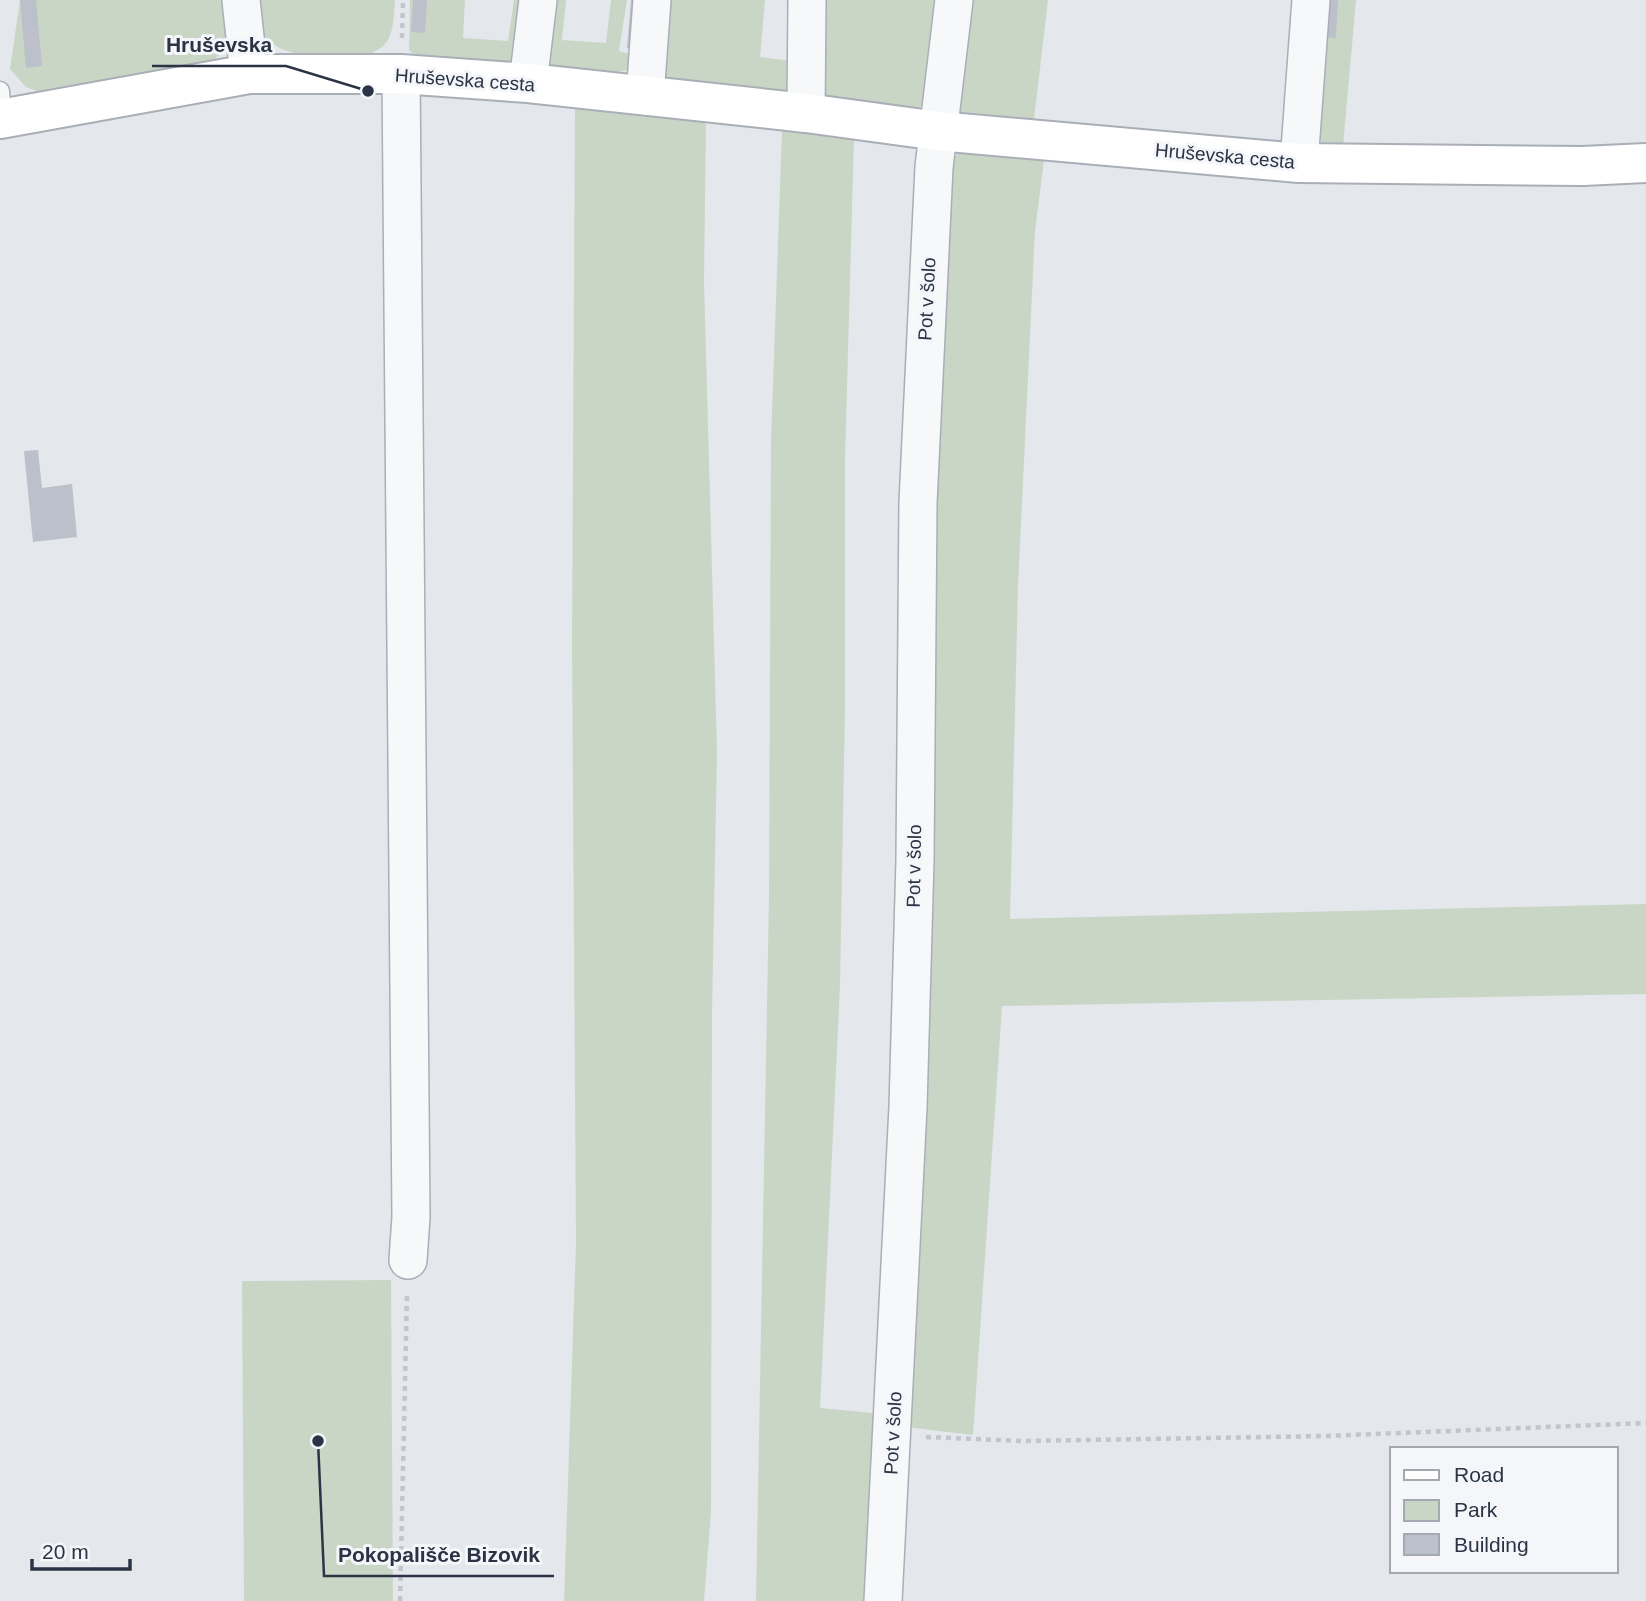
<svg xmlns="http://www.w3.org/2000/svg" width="1646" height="1601" font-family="Helvetica,sans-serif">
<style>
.green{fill:#c9d6c5}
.building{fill:#bbc0ca}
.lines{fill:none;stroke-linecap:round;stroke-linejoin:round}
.lane-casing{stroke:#a9aeb7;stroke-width:21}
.street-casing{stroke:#a9aeb7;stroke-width:40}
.secondary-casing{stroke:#a9aeb7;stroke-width:42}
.path{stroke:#c2c5cb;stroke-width:4.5;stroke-dasharray:5 5;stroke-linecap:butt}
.lane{stroke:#f7f8fa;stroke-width:18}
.street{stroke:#f7f8fa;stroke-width:37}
.secondary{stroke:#fff;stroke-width:38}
.labels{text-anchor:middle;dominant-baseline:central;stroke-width:6;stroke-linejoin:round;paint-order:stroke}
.street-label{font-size:19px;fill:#2b3445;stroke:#f4f6f9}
.leader{fill:none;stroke:#2b3445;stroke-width:2.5}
.callout-dot{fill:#2b3445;stroke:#f4f6f9;stroke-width:2.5}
.callout-label{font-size:21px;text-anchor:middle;font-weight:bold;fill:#2b3445;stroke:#f4f6f9;stroke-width:6;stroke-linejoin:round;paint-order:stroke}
</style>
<rect width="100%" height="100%" fill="#e4e7ec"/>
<g class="green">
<path d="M20 0H230L231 42 213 61 40 92 26 87 10 69Z"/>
<path d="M255 0H395C393 22 395 45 371 53 337 54 277 66 259 27 255 20 256 8 255 0Z"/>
<path d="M410 0H465L463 38 508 41 514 0H526L517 58 500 65 415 56 409 50Z"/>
<path d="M547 0H566L562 40 606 43 611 0H627L619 51 633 55 627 70C603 77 569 75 547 63Z"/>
<path d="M661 0H765L760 57 798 62 796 79 787 92 716 87 660 77Z"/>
<path d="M815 0H940L931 98 917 109 825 99 814 85Z"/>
<path d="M961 0H1048L1034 119 954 111Z"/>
<path d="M1317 0H1356L1343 146 1322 143 1311 123Z"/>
<path d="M575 105 706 121 704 281 717 752 712 1013 711 1512 704 1601H564L576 1242 572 643Z"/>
<path d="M782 130 854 137 845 458V707L840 985 820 1408 883 1414 875 1601H756L769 898 771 442Z"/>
<path d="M962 150 1044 160 1035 231 1018 586 1010 919 1646 904V994L1002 1006 973 1435 906 1427 927 538 948 162Z"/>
<path d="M391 1280 393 1601H244L242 1281Z"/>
</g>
<g class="building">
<path d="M20 0H36L42 66 26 68Z"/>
<path d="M413 0H427L425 33 411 32Z"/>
<path d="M631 0H642L637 50 627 48Z"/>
<path d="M1325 0H1338L1336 38 1323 37Z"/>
<path d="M38 450 42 488 72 484 77 537 33 542 24 451Z"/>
</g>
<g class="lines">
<defs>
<path id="lane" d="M0 91 2 118"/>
<g id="street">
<path d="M241 0 249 74"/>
<path d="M401 74 411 1217 408 1260"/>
<path d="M528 83 538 0"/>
<path d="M645 96 652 0"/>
<path d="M806 113 807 0"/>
<path d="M1299 163 1311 0"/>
<path d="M883 1601 908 1107 915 860 918 503 934 167 954 0"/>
</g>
<path id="secondary" d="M0 119 249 74H401L528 83 806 113 938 131 1299 163 1583 166 1646 163"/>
</defs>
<use href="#lane" class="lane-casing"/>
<use href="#street" class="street-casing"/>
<use href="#secondary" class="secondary-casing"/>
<g class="path">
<path d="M402 38 403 0"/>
<path d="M926 1437 1023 1441 1326 1436 1646 1423"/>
<path d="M400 1601 407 1294"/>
</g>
<use href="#lane" class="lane"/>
<use href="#street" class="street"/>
<use href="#secondary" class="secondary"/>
</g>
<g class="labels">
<g class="street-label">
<text transform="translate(465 80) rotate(4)">Hruševska cesta</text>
<text transform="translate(1225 156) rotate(5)">Hruševska cesta</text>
<text transform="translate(927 299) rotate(-87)">Pot v šolo</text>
<text transform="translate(914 866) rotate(-89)">Pot v šolo</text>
<text transform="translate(893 1433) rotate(-87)">Pot v šolo</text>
</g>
</g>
<path class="leader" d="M368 91L286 66H152M318 1441L324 1576H554"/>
<g class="callout-dot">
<circle cx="368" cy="91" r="7"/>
<circle cx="318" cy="1441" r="7"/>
</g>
<g class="callout-label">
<text x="219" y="52">Hruševska</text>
<text x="439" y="1562">Pokopališče Bizovik</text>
</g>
<rect x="1390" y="1447" width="228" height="126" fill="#f4f6f9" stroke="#a4a8b1" stroke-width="2"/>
<rect x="1404" y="1470" width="35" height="10" fill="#ffffff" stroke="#a4a8b1" stroke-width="2"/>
<text x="1454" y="1482" font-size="21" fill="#2b3445">Road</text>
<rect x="1404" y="1500" width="35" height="21" fill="#c9d6c5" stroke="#a4a8b1" stroke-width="2"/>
<text x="1454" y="1517" font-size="21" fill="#2b3445">Park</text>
<rect x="1404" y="1534" width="35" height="21" fill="#bbc0ca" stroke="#a4a8b1" stroke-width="2"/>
<text x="1454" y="1552" font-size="21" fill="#2b3445">Building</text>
<path d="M32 1559v10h98v-10" fill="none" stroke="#2b3445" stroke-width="3.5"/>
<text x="42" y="1559" font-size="21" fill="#2b3445" stroke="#f4f6f9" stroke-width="5" paint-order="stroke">20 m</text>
</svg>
